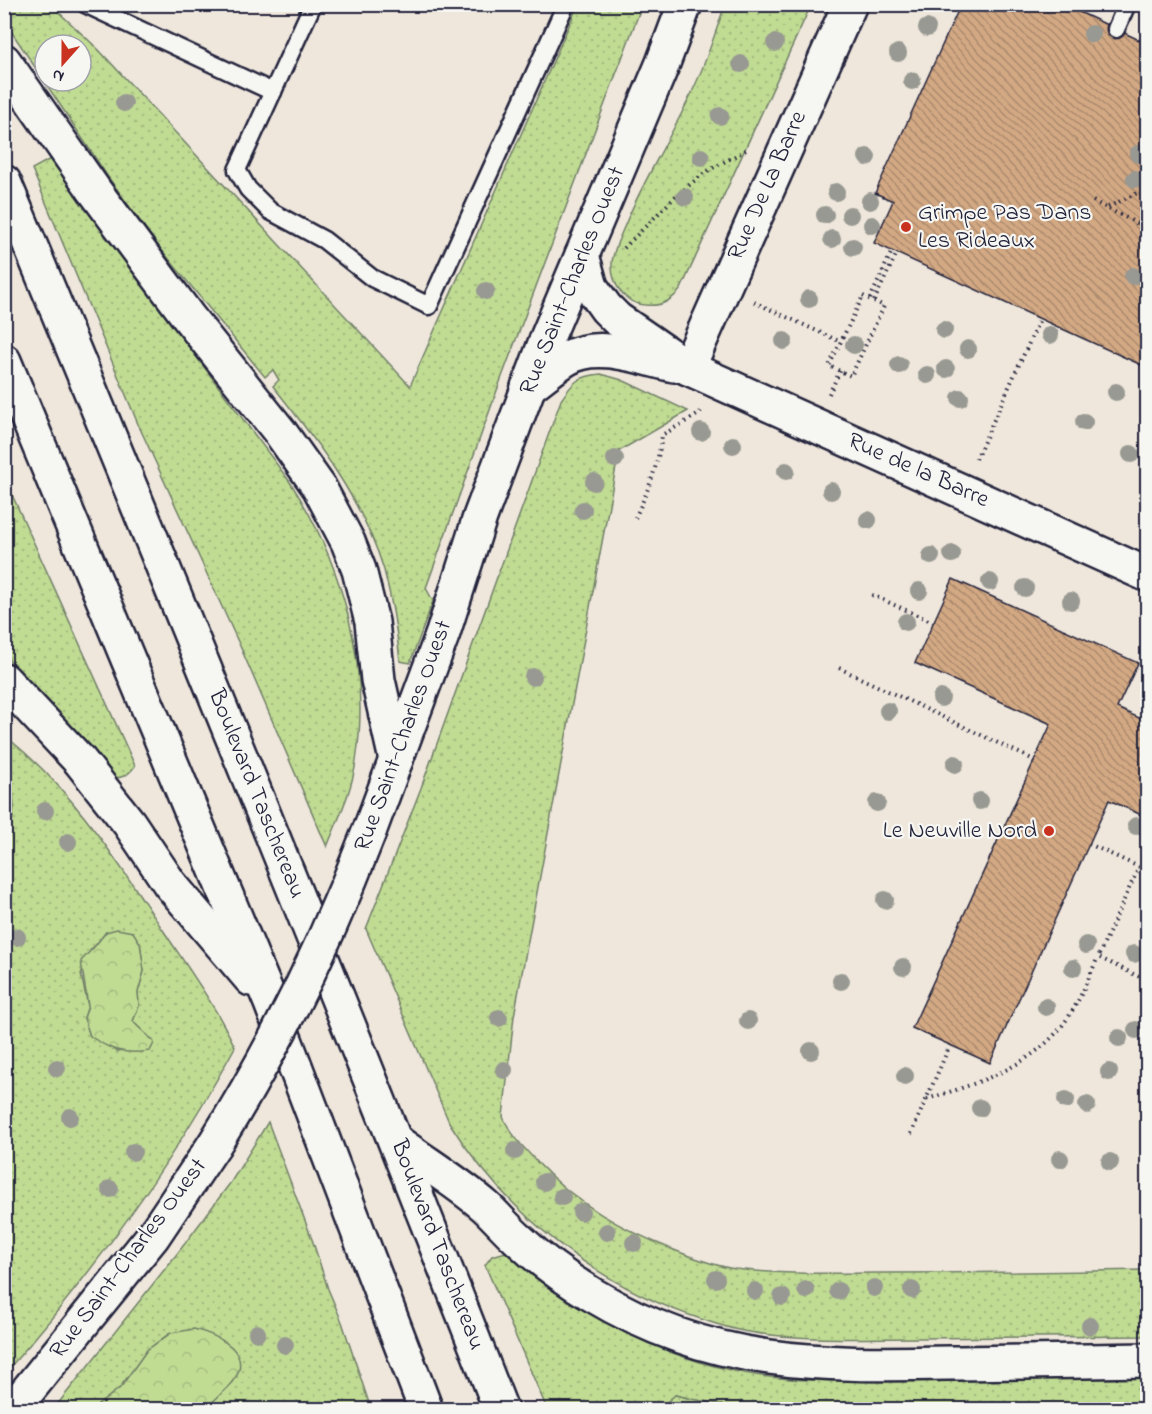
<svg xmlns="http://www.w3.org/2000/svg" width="1152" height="1414" font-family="'Indie Flower',sans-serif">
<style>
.grass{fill:url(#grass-dots);stroke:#717f67;stroke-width:1.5;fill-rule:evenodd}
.forest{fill:url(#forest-crowns);stroke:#717f67;stroke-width:1.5}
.building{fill:url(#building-back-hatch);stroke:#22223b;stroke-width:1.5}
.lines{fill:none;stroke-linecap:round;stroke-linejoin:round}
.service-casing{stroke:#22223b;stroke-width:21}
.minor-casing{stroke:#22223b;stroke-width:38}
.tertiary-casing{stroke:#22223b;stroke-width:38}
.trunk-casing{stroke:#22223b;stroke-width:38}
.motorway-casing{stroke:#22223b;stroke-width:38}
.path{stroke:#22223b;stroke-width:4;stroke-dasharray:1.5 4.5;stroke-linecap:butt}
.service{stroke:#f6f6f2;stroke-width:16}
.minor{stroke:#f6f6f2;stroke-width:33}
.tertiary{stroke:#f6f6f2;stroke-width:33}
.trunk{stroke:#f6f6f2;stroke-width:33}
.motorway{stroke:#f6f6f2;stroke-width:33}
.tertiary-bridge-casing{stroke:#22223b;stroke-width:38;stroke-linecap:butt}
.tertiary-bridge{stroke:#f6f6f2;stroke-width:33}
.tree{fill:#989992}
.poi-dot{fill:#c8321e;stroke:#f6f6f2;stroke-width:2}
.labels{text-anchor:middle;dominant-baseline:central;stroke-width:4.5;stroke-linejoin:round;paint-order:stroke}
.street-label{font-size:24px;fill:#22223b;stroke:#f6f6f2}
.poi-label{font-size:24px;fill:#22223b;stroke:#f6f6f2;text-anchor:start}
</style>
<defs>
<pattern id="grass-dots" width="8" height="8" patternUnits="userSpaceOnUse" patternTransform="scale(1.5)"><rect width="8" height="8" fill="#c0dc93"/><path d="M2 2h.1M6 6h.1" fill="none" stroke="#a5bc80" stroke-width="1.8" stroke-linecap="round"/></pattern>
<pattern id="forest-crowns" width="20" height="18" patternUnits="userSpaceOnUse" patternTransform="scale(1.5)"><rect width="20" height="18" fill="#c0dc93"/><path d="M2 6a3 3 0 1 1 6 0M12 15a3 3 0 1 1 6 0" fill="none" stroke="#a5bc80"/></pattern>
<pattern id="building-back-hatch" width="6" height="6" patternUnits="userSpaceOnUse" patternTransform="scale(1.5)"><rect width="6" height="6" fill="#d3a984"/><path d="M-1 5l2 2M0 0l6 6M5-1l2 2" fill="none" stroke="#ab896d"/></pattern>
</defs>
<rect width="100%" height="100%" fill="#efe7dc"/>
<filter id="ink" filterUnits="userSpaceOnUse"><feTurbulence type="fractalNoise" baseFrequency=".0167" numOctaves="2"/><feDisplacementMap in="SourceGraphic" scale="12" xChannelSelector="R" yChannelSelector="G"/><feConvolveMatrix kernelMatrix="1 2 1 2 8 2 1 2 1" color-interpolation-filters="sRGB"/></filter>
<g filter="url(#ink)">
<g class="grass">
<path d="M4 5H51L98 49 410 386 578 5H642L500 382 426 588 433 601 410 663 400 661C397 631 392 600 384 570 363 501 317 441 273 386L279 380 273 370 265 377 156 243 108 177 5 22ZM45 45H81V81H45Z"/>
<path d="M725 5H811L681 289C671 301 661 307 645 305 624 304 611 283 612 263 613 250 620 237 625 225 644 178 672 136 693 90 706 63 715 33 725 5Z"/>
<path d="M54 157 168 319 290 482C342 562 371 665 356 761 352 791 338 819 327 847L240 646 138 424 32 169Z"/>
<path d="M601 374 622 380 688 411 619 451 514 1016 503 1117C511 1135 525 1149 538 1163 578 1205 621 1229 674 1250 694 1258 715 1266 735 1269 783 1275 832 1273 880 1273 969 1273 1058 1272 1147 1270V1336C1070 1337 993 1338 916 1338 861 1338 803 1341 749 1332 733 1330 716 1324 701 1319 598 1286 506 1214 449 1122L366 929 421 788 561 400C573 382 578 376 601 374Z"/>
<path d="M4 477 135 766C129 774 124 778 113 778L90 750 5 655Z"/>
<path d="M5 736C71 787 117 861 163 930 188 968 215 1005 235 1047 172 1164 93 1273 5 1373L4 825 11 823C17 807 11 788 7 772L5 770ZM106 932 140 943 144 971 138 992 139 1006 133 1021 141 1032 152 1039 118 1052 90 1036 84 1018 88 1006 81 974 91 949 95 946Z"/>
<path d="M268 1122 313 1242 328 1289 342 1322 371 1409H205L228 1386 170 1333 147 1350 120 1388 93 1409 53 1410 180 1250 231 1182Z"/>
<path d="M506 1252C571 1308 645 1351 730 1370 772 1380 815 1381 858 1381L1147 1375V1409L740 1410 676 1395 663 1406V1409H547L485 1265 492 1256Z"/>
</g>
<g class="forest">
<path d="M4 771C14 782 16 809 11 823L5 825Z"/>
<path d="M117 929 133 932 140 943 144 971 138 992 139 1006 133 1021C139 1029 151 1037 154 1043L150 1051C124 1055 110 1050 90 1036L84 1018 88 1006 81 961 95 946 106 932Z"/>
<path d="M194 1329C212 1334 245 1346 239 1370 236 1382 214 1400 205 1409H93L120 1388 147 1350 171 1333Z"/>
<path d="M675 1395C697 1401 719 1403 740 1409H663L662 1406Z"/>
</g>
<g class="building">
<path d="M961 4H1075L1073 9 1148 44V368L874 243 893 201 875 193Z"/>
<path d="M953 579 1138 663 1117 708 1148 722V818L1109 800 990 1063 912 1028 1051 724 915 663Z"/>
</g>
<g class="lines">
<defs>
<g id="service">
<path d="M85 4 273 92"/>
<path d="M313 4 237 170 248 189 270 211 324 240 372 278 429 306 566 4"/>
<path d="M1116 29 1127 4"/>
</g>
<g id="minor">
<path d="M582 255 591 287 606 308 617 319 688 368 1148 575"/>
<path d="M688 368 850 4"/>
<path d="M528 387C541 378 553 367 566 359 598 340 641 358 674 365"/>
</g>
<g id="tertiary">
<path d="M369 832 443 633 480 517 547 338 663 63 685 4"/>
<path d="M12 1410 153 1236 214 1145"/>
</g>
<g id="trunk">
<path d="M4 61 94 190 189 318 280 432 319 487 348 542 359 570 372 622 378 680 396 760"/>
<path d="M4 182C174 590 340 999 501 1410"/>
<path d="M4 361 271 1003 426 1410"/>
<path d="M4 680 80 761 129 823 170 884 251 979"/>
</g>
<path id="motorway" d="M397 1142C424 1162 460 1184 485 1206 496 1216 506 1228 517 1238 540 1260 566 1279 593 1295 714 1368 822 1365 957 1363 1020 1362 1084 1361 1148 1360"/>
</defs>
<use href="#service" class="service-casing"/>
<use href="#minor" class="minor-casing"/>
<use href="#tertiary" class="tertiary-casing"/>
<use href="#trunk" class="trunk-casing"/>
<use href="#motorway" class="motorway-casing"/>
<g class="path">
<path d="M1093 201 1148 229"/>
<path d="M1108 207 1148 188"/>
<path d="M624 248 675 197 704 173 746 150"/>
<path d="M863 296 884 306 851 376 829 366Z"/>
<path d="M870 299 892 251"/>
<path d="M874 301 897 253"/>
<path d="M754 302 841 342"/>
<path d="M829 394 840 371"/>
<path d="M976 459 1040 319"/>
<path d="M635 518C648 491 658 466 662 435L699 414 701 411"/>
<path d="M872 595 933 622"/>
<path d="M839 668 1034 760"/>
<path d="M1148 720V722"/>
<path d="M1089 844 1139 867 1098 957 1148 981"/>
<path d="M927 1099C979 1083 1038 1065 1069 1016 1081 998 1089 977 1098 957"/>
<path d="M911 1134 950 1045"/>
</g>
<use href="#service" class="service"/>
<use href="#minor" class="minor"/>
<use href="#tertiary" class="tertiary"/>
<use href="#trunk" class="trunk"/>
<use href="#motorway" class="motorway"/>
<defs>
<path id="tertiary-bridge" d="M214 1145C276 1046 327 941 369 832"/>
</defs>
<use href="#tertiary-bridge" class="tertiary-bridge-casing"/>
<use href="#tertiary-bridge" class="tertiary-bridge"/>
</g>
<g class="tree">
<circle cx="927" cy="28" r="9"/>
<circle cx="1092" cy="34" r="9"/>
<circle cx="775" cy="43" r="9"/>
<circle cx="898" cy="53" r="9"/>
<circle cx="741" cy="64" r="9"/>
<circle cx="912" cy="81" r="9"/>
<circle cx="124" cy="103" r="9"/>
<circle cx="720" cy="116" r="9"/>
<circle cx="1138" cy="154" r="9"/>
<circle cx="701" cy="157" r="9"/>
<circle cx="867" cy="157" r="9"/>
<circle cx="1135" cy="179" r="9"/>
<circle cx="836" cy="192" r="9"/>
<circle cx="685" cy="197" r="9"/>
<circle cx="870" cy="201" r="9"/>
<circle cx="825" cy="215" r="9"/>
<circle cx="850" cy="215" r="9"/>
<circle cx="872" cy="225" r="9"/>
<circle cx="832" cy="239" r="9"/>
<circle cx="853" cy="247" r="9"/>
<circle cx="1133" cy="276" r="9"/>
<circle cx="486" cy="291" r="9"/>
<circle cx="809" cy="299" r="9"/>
<circle cx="944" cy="330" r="9"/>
<circle cx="1050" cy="335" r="9"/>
<circle cx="784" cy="341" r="9"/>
<circle cx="854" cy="345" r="9"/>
<circle cx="968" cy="349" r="9"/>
<circle cx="899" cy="365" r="9"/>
<circle cx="946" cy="369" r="9"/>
<circle cx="927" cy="375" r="9"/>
<circle cx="1116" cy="392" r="9"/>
<circle cx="960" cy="398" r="9"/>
<circle cx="1084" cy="422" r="9"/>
<circle cx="701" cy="432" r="9"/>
<circle cx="733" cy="445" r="9"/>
<circle cx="1131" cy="454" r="9"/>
<circle cx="615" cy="459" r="9"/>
<circle cx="786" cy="471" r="9"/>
<circle cx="594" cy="482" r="9"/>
<circle cx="831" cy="491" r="9"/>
<circle cx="583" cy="510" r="9"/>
<circle cx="868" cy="520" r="9"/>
<circle cx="952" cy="554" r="9"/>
<circle cx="931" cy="556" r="9"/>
<circle cx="990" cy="582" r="9"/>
<circle cx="1025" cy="588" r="9"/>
<circle cx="919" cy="591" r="9"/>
<circle cx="1071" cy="601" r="9"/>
<circle cx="906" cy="622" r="9"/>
<circle cx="533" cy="677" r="9"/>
<circle cx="941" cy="698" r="9"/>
<circle cx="888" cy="711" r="9"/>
<circle cx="955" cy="764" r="9"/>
<circle cx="980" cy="801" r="9"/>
<circle cx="877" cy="803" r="9"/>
<circle cx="45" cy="811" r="9"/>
<circle cx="1136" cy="826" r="9"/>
<circle cx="68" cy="842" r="9"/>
<circle cx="885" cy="900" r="9"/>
<circle cx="17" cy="937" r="9"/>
<circle cx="1086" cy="945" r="9"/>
<circle cx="1134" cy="954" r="9"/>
<circle cx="903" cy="967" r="9"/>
<circle cx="1073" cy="968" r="9"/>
<circle cx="841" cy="981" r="9"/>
<circle cx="1046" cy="1007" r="9"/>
<circle cx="499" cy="1018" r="9"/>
<circle cx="748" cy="1021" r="9"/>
<circle cx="1136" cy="1030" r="9"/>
<circle cx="1119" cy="1038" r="9"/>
<circle cx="811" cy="1051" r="9"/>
<circle cx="57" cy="1068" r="9"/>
<circle cx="504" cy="1070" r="9"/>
<circle cx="1109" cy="1072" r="9"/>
<circle cx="905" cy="1076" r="9"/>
<circle cx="1066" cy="1100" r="9"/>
<circle cx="1087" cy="1105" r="9"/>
<circle cx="980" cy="1108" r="9"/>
<circle cx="70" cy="1117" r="9"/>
<circle cx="515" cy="1151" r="9"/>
<circle cx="133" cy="1152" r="9"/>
<circle cx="1060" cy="1159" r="9"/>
<circle cx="1110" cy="1162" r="9"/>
<circle cx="544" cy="1182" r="9"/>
<circle cx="110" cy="1189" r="9"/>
<circle cx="562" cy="1197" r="9"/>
<circle cx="581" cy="1212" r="9"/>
<circle cx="607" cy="1232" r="9"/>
<circle cx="634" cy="1243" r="9"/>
<circle cx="716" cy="1279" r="9"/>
<circle cx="874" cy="1288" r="9"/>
<circle cx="806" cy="1290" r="9"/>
<circle cx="912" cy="1290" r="9"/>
<circle cx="755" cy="1291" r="9"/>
<circle cx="838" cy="1291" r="9"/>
<circle cx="782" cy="1297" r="9"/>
<circle cx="1090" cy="1326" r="9"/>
<circle cx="257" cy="1333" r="9"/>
<circle cx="285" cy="1345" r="9"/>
</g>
</g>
<g class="poi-dot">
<circle cx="906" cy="227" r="6"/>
<circle cx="1049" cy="831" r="6"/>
</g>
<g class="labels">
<g class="street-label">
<text transform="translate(768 186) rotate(-66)">Rue De La Barre</text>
<text transform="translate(573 281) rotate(-68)">Rue Saint-Charles Ouest</text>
<text transform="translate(918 471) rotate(24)">Rue de la Barre</text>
<text transform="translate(404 736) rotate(-70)">Rue Saint-Charles Ouest</text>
<text transform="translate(256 794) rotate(68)">Boulevard Taschereau</text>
<text transform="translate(437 1245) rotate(69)">Boulevard Taschereau</text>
<text transform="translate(129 1259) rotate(-53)">Rue Saint-Charles Ouest</text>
</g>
<g class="poi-label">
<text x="918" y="213">Grimpe Pas Dans<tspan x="918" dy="28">Les Rideaux</tspan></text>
<text x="1037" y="831" text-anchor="end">Le Neuville Nord</text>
</g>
</g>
<rect width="1152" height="1414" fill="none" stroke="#f6f6f2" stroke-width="24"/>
<rect x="12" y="12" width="1128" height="1390" fill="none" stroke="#22223b" stroke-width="2" filter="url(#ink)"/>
<g transform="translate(63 63) rotate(201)"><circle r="28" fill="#f6f6f2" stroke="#a1a1a9" stroke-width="1.5"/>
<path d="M0-4.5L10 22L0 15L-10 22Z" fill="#c8321e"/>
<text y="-9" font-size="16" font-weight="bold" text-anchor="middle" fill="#22223b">N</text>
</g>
</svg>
